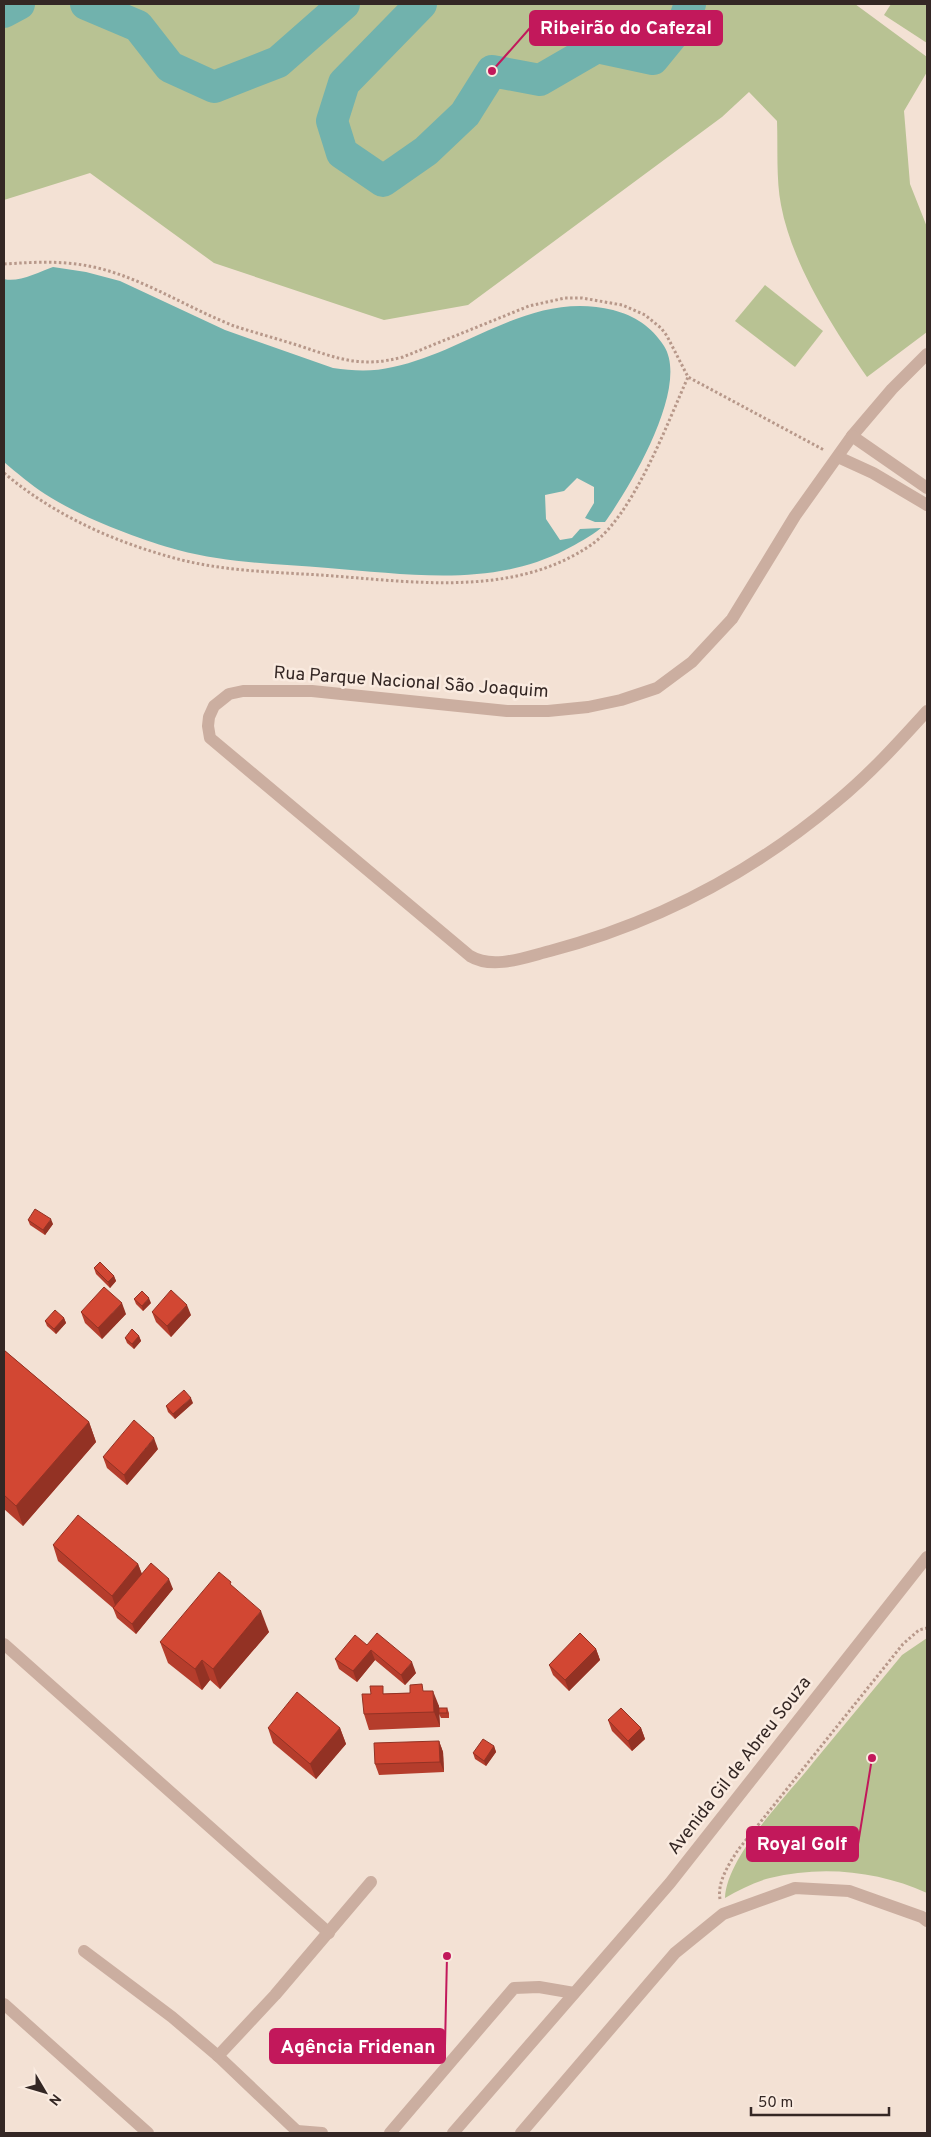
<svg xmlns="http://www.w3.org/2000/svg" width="931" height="2137" font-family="Overpass,sans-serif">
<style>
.green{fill:#b8c293}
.water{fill:#71b2ad}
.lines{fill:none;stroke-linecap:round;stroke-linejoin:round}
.river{stroke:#71b2ad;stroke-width:32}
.path{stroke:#b7988a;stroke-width:3;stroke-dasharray:2.5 2.5;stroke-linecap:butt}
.minor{stroke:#cbaea0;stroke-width:12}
.tertiary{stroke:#cbaea0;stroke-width:12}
.wall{fill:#b53d2c}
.shaded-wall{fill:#933224}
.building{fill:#d24733;stroke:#933224}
.labels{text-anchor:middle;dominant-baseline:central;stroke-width:5;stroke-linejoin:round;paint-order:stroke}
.street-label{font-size:18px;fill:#342724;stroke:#faebe0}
.leader{fill:none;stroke:#c2185b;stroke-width:2}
.callout-dot{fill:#c2185b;stroke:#faebe0;stroke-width:2}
.callout{fill:#c2185b;stroke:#c2185b;stroke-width:2}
.callout-label{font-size:19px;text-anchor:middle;font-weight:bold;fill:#fff}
</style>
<rect width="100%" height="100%" fill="#f3e1d4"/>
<g class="green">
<path d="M4 4H855L927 57V72L904 111 910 184 927 227V332L867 377C833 328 792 264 781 205 776 179 778 148 777 121L749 92 722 117 468 305 384 320 214 263 90 173 4 200Z"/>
<path d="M891 4H927V43L884 15Z"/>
<path d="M765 285 823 331 795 367 735 321Z"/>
<path d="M927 1638V1893C879 1871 822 1865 770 1878 754 1882 739 1890 725 1898 727 1856 786 1797 812 1764 842 1728 872 1691 902 1655Z"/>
</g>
<path class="water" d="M53 267 86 272 120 281 225 330 333 368C353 371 373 372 393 367 469 351 531 290 613 310 635 316 651 326 664 346 690 387 630 487 605 522H595L585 518 594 503V487L577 478 564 491 545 495 546 519 560 540 572 538 580 529 601 528C590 537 578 543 565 550 491 588 408 574 328 568 277 564 227 563 178 550 138 539 80 517 45 494 31 485 17 473 4 462V279C18 283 39 272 53 267Z"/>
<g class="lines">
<g class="river">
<path d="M86 4 138 26 170 67 214 87 278 62 344 4"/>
<path d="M421 4 344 83 332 121 342 153 383 181 426 151 465 114 492 71 540 80 597 47 653 59 684 21 690 4"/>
<path d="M4 12 19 4"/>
</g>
<g class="path">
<path d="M4 264C38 262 64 260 98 268 146 280 188 308 234 326 256 333 278 339 300 346 339 359 361 368 403 357L529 306 565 298H582L622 305 645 315 661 328 667 336 688 377 824 450"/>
<path d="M4 473C54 515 112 541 174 558 221 571 272 572 320 575 409 581 512 599 591 545 633 516 667 424 688 377"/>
<path d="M720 1899C717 1882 729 1864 738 1850L903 1644 919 1630 927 1628"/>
</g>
<g class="minor">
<path d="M927 354 892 389 852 436 795 516 732 619 692 662 657 688 621 700 588 707 548 711H507L312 691H243L229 694 214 706 209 717 208 726 210 738 470 956C493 970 526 957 550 951 656 923 753 872 836 802 869 775 898 743 927 711"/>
<path d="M852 436 927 488"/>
<path d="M838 457 873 473 927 505"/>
<path d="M4 1644 329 1933"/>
<path d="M84 1951 172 2017 218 2056 299 2133"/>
<path d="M4 2004 148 2133"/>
<path d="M218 2056 275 1995 371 1882"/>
<path d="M297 2131 322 2133"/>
<path d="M390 2133 514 1988 539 1987 574 1993"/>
<path d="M521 2133 675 1953 723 1914 795 1888 849 1891 922 1917 927 1921"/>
</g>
<path class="tertiary" d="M453 2133 670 1883 927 1557"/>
</g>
<g class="wall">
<path d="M28 1220 53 1224 45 1235 30 1225Z"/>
<path d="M94 1268 114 1276 116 1281 110 1288 96 1274Z"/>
<path d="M134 1299 151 1303 143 1311 136 1304Z"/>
<path d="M81 1312 126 1314 102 1339 85 1323Z"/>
<path d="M152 1312 191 1315 171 1337 156 1322Z"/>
<path d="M64 1318 66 1323 56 1334 47 1326 45 1321Z"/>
<path d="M139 1336 141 1341 134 1349 127 1343 125 1338Z"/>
<path d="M4 1350 89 1422 96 1442 23 1526 4 1509Z"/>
<path d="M193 1403 175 1419 168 1412 166 1406Z"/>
<path d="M158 1449 127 1485 107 1468 103 1457Z"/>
<path d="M53 1545 138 1564 142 1574 173 1589 136 1634 117 1618 113 1608 58 1561Z"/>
<path d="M233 1587 269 1632 220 1689 210 1680 202 1690 168 1663 160 1642Z"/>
<path d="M367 1645 416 1673 405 1685 375 1660 357 1682 339 1669 335 1659Z"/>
<path d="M596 1649 600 1660 569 1691 553 1675 549 1665Z"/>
<path d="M425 1691 439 1706V1708H447L449 1713V1718H441L439 1714 440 1727 369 1730 364 1714 371 1694 410 1693Z"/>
<path d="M608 1720 641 1728 645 1739 632 1751 612 1731Z"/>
<path d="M268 1728H340L346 1744 316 1779 273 1743Z"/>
<path d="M439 1741 443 1752 444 1772 379 1775 375 1764Z"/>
<path d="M494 1746 496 1752 486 1766 475 1759 473 1753Z"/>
</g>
<g class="shaded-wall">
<path d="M51 1219 53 1224 45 1235 43 1230Z"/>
<path d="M114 1276 116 1281 110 1288 108 1282Z"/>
<path d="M149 1298 151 1303 143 1311 142 1306Z"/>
<path d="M122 1303 126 1314 102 1339 98 1328Z"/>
<path d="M187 1305 191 1315 171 1337 167 1326Z"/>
<path d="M64 1318 66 1323 56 1334 54 1329Z"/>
<path d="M139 1336 141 1341 134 1349 132 1344Z"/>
<path d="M191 1398 193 1403 175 1419 173 1414Z"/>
<path d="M89 1422 96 1442 23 1526 16 1506Z"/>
<path d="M154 1438 158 1449 127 1485 124 1475Z"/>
<path d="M138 1564 144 1580 117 1611 112 1596Z"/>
<path d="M169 1579 173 1589 136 1634 132 1624Z"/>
<path d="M261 1611 269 1632 220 1689 213 1669Z"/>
<path d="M596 1649 600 1660 569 1691 565 1680Z"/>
<path d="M371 1650 375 1660 357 1682 353 1671Z"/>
<path d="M202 1660 210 1680 202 1690 195 1669Z"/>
<path d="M412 1662 416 1673 405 1685 401 1675Z"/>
<path d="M433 1691 439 1706 440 1727 434 1712Z"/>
<path d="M340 1728 346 1744 316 1779 310 1764Z"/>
<path d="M641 1728 645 1739 632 1751 628 1741Z"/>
<path d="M439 1741 443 1752 444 1772 440 1762Z"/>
<path d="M494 1746 496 1752 486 1766 484 1761Z"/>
</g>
<g class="building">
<path d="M35 1209 51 1219 43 1230 28 1220Z"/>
<path d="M100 1262 114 1276 108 1282 94 1268Z"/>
<path d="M104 1287 122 1303 98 1328 81 1312Z"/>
<path d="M171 1290 187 1305 167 1326 152 1312Z"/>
<path d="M142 1291 149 1298 142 1306 134 1299Z"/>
<path d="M55 1310 64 1318 54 1329 45 1321Z"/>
<path d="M132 1329 139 1336 132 1344 125 1338Z"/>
<path d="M4 1350 89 1422 16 1506 4 1495Z"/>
<path d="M184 1390 191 1398 173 1414 166 1406Z"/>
<path d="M134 1420 154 1438 124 1475 103 1457Z"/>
<path d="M78 1515 138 1564 112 1596 53 1545Z"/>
<path d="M151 1563 169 1579 132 1624 113 1608Z"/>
<path d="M219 1572 231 1582 230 1584 261 1611 213 1669 202 1660 195 1669 160 1642Z"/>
<path d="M377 1633 412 1662 401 1675 371 1650 353 1671 335 1659 355 1635 367 1645Z"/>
<path d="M580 1633 596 1649 565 1680 549 1665Z"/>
<path d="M422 1684 423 1691H433L434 1712 364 1714 362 1694H371L370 1686H383V1694L410 1693V1685Z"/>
<path d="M297 1692 340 1728 310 1764 268 1728Z"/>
<rect x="439" y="1708" width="8" height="5"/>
<path d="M621 1708 641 1728 628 1741 608 1720Z"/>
<path d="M483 1739 494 1746 484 1761 473 1753Z"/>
<path d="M439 1741 440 1762 375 1764 374 1743Z"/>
</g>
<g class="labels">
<g class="street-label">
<text transform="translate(411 683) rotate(4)">Rua Parque Nacional São Joaquim</text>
<text transform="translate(740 1766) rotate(-52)">Avenida Gil de Abreu Souza</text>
</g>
</g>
<path class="leader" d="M492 71L530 28M872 1758L858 1844M447 1956L445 2046"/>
<g class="callout-dot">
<circle cx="492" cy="71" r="5"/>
<circle cx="872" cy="1758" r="5"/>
<circle cx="447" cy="1956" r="5"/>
</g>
<g class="callout">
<rect x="530" y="11" width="192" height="34" rx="5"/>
<rect x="747" y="1827" width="111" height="34" rx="5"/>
<rect x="270" y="2029" width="175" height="34" rx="5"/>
</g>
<g class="callout-label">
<text x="626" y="34">Ribeirão do Cafezal</text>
<text x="802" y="1850">Royal Golf</text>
<text x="358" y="2053">Agência Fridenan</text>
</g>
<rect width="931" height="2137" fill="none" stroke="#342724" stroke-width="10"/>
<g transform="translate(45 2092) rotate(128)" stroke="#faebe0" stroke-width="4" paint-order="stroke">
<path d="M0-4L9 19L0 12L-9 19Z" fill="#342724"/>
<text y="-8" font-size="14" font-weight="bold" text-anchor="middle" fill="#342724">N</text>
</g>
<path d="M751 2107v8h138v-8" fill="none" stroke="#342724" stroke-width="2.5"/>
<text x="758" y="2107" font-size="15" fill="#342724" stroke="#faebe0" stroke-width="4" paint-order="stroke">50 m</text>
</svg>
